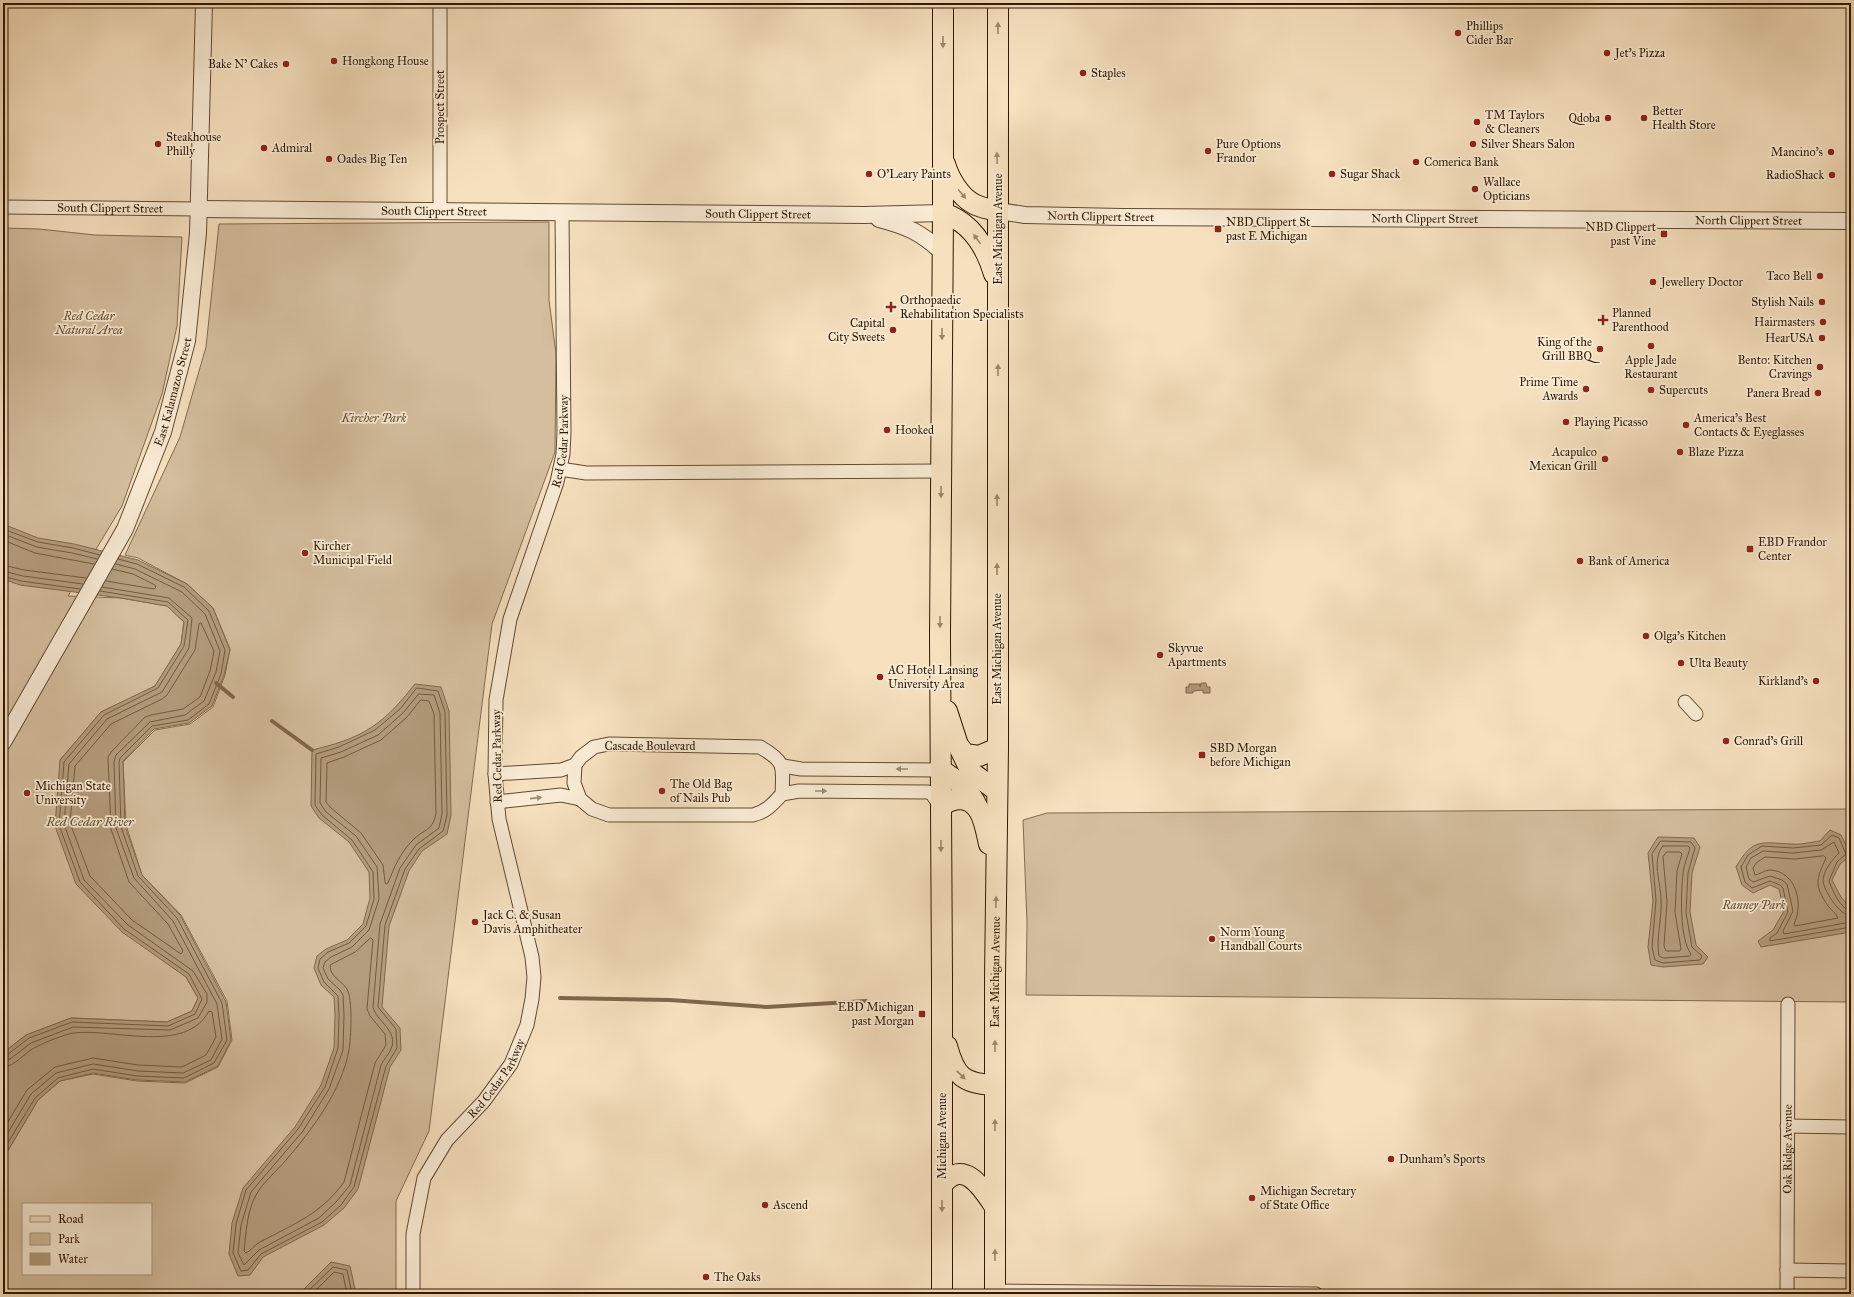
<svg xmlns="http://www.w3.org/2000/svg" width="1854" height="1297" font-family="'IM FELL Great Primer',serif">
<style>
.green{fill:#d4be9e;stroke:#826b4f;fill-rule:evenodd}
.water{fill:#b39c7d;stroke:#7f674b}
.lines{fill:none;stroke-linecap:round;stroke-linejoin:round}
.shore{stroke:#725a3e;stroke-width:1}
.stream{stroke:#7f674b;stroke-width:4}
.minor-casing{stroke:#624a30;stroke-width:15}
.tertiary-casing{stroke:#624a30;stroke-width:18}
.primary-casing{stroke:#301800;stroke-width:22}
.minor{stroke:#f9ebd5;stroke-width:13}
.tertiary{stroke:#f9ebd5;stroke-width:16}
.primary{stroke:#f6e0be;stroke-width:20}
.oneway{fill:#9d8668}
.oneway2{fill:#9f8c75}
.poi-dot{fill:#8f2418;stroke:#f9ebd5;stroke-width:1.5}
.labels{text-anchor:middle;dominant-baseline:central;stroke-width:3.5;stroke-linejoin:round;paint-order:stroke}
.poi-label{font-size:12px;fill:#301800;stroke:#f9ebd5;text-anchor:start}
.street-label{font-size:12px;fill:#301800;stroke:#f9ebd5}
.park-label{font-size:12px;font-style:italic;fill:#614a2f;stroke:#f9ebd5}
.water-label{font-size:13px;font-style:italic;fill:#644d32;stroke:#f9ebd5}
</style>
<rect width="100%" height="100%" fill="#f6e0be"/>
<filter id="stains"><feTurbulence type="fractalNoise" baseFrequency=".005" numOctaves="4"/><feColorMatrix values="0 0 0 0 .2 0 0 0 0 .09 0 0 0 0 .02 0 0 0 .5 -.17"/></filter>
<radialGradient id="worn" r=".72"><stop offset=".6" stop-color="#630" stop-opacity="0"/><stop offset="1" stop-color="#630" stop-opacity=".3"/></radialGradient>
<g class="green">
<path d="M549 222V300L556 354 555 452 492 624 429 1131 396 1201V1294H3V1159L38 1100 60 1081 93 1074 137 1081 185 1083 218 1067 232 1040 227 1001 181 915 142 875 126 825 123 762 155 730 190 724 213 707 225 675 230 649 213 608 187 584 138 558 125 555 180 437 206 347 219 224ZM23 1204H151V1274H23Z"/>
<path d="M3 228 39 229 95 235 182 237 177 326 162 394 122 506 68 596 121 598 167 606 184 622 181 644 155 686 101 712 60 760 160 958 186 977 198 998 192 1011 167 1022 71 1018 26 1035 3 1053Z"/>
<path d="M1851 809V1002L1026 995 1027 923 1023 820 1047 813Z"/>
</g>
<g class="water">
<path d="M3 524 38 538 74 544 138 560 187 584 213 608 230 650 224 675 212 706 189 723 154 729 123 761 125 826 142 875 180 915 226 1002 231 1040 218 1066 185 1082 137 1080 93 1073 60 1081 38 1100 3 1159V1053L26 1035 71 1018 167 1022 192 1011 198 998 186 977 122 932 76 884 55 826 60 760 101 712 155 686 181 644 184 622 167 606 121 598 20 585 3 579Z"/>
<path d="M1201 683H1206L1207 687H1210V693H1203V690L1193 691V693H1186V687H1189V684H1200V687Z"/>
<path d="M415 684 441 687 449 711 451 815 447 834 422 851 409 871 389 926 382 1007 400 1028 401 1050 390 1067 358 1189 344 1208 324 1225 263 1257 250 1275 238 1276 229 1254 232 1223 243 1188 295 1127 321 1085 334 1048 335 1015 334 997 321 985 314 968 317 956 326 949 347 940 363 924 370 898 369 872 349 842 319 818 311 806 312 750C333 745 354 739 372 727 389 716 403 699 415 684Z"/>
<path d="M1830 830 1841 835 1851 855 1840 864 1832 880 1841 897 1851 909V930L1845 933 1761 947 1758 941 1773 930 1784 911 1779 889 1770 885 1753 893 1742 885 1736 867C1753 837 1762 843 1792 844 1801 845 1811 842 1820 841Z"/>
<path d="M1658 837 1694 838 1700 847 1692 873 1690 912 1696 945 1708 957 1703 964 1663 967 1651 965 1648 947 1653 901 1648 853Z"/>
<path d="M331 1262 350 1266 356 1294H299Z"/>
</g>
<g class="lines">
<g class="shore">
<path d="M3 529 38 542 73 548 100 555"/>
<path d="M3 534 37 547 72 553 97 559"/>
<path d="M3 540 35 553 94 564"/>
<path d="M3 565 24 570 86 578"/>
<path d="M3 571 23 576 83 584"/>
<path d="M3 576 21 581 80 589"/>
<path d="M106 581 154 589 156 587 155 585 133 574 112 569"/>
<path d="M201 623 214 651 210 671 200 697 183 709 151 715 145 717 112 751 108 757 111 829 129 882 168 924 183 951 181 954 132 920 90 876 70 823 75 766 111 724 162 699 167 695 195 650 199 624Z"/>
<path d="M417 688 438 691 445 712 447 815 443 831 419 849 405 869 385 925 378 1007 396 1029 397 1048 386 1066 354 1187 341 1205 322 1222 261 1254 248 1270 241 1271 233 1253 236 1224 246 1190 298 1129 325 1087 338 1048 339 1015 338 996 324 982 318 968 320 959 328 952 349 943 366 926 374 899 373 872 352 840 322 815 315 805 316 754 339 747 375 730 400 709Z"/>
<path d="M419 694 434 695 440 713 442 814 439 828 416 845 400 868 380 924 373 1007C376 1021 399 1031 391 1049 389 1054 384 1059 381 1065L350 1185 337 1201 319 1218 259 1250 244 1265 238 1253 241 1225 251 1192 303 1131 329 1089 343 1050 344 1015 343 995 340 990 328 979 323 968 325 962 331 957 352 947 369 930 379 899 377 867 356 836 326 812 320 803 321 758 341 752 378 735 403 713Z"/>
<path d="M421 700 429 701 434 714 436 814C432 832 423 829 412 841 400 853 394 868 388 883L386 884 385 882 383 865 361 833 331 808 326 802 327 763 344 757 381 740 407 717Z"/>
<path d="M1661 841 1691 842 1695 848 1688 873 1686 913 1692 947 1702 956 1700 960 1663 963 1655 960 1652 947 1656 900 1652 854Z"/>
<path d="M1663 846H1688L1690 848C1688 856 1684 864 1683 873 1681 892 1679 938 1691 954L1690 956 1663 958 1659 956C1656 937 1662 919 1661 900 1661 883 1651 859 1663 846Z"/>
<path d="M1667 852H1680L1682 854 1677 871 1675 912 1681 949 1680 951H1666L1664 946 1667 901 1663 857Z"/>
<path d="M1824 856 1826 858C1816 880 1814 885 1828 906 1831 910 1836 913 1838 918L1795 926 1794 924C1804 904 1796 871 1770 870 1765 870 1760 874 1755 875L1753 868 1756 863 1765 857 1795 859Z"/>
<path d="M1851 911C1840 909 1833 891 1829 881L1837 862 1846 854 1839 838 1832 835 1821 845 1793 848 1762 846 1748 855 1741 867 1745 882 1752 888 1770 881 1780 885 1783 888 1788 912 1777 933 1770 938V941L1851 927"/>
<path d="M1851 916C1840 916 1823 890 1823 880 1824 869 1833 859 1839 853L1834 842 1821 850 1793 853 1763 851 1751 858 1746 867 1749 879 1753 882 1770 876 1782 880 1787 884 1793 911 1783 931 1784 934 1851 922"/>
<path d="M371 938 373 940 367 1009 370 1016 385 1034 386 1045 375 1063 344 1182C321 1214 294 1224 260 1242 254 1245 251 1251 246 1253L244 1251C246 1233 247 1211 256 1195 263 1182 277 1171 286 1160 312 1130 342 1090 349 1050 351 1037 353 1000 347 989 341 980 330 977 330 965L355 952Z"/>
<path d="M3 1056 7 1055 29 1038 72 1022 168 1026 195 1014 202 999 189 974 124 929 80 882 59 825 64 762 104 715 158 688 184 646 188 620 168 602 100 591"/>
<path d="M3 1061 10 1059 31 1043 73 1027 170 1030 198 1018 207 1002V994L193 971 128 925 84 880 64 824 69 764 107 719 162 692 189 648 192 618 169 598 102 587"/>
<path d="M3 1067C16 1066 23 1054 34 1048 43 1043 65 1034 74 1033 114 1028 185 1055 209 1011L212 1012 216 1037 206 1055 182 1067 138 1065 93 1058 55 1067 27 1090 3 1130"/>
<path d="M3 1141 31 1094 56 1073 93 1064 138 1071 183 1073 211 1060 222 1039 217 1004 173 921 134 878 116 828 114 762 116 755 150 722 185 715 204 701 216 672 220 651 205 614 182 592 135 569 116 564"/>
<path d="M3 1151 35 1098 58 1078 93 1069 137 1076 184 1078 214 1063 227 1040 222 1003 177 918 138 876 121 827 119 762 120 758 152 726 188 720 209 704 221 674 225 650 209 611 184 587 137 564 118 559"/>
<path d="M305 1294 333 1267 347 1270 352 1294"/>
<path d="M312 1294 334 1272 343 1274 347 1294"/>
</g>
<g class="stream">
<path d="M216 683 233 697"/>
<path d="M272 721 312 750"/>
<path d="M560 998 670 1000 767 1007 866 1001"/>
</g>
<defs>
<g id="minor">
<path id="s1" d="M3 207 198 209"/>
<path d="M440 211V3"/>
<path d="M560 469 586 473 941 471"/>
<path d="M1685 702 1696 714"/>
<path d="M609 744 760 747C786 762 783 766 782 794 773 804 766 812 753 815H609L592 809 580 799 574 783 575 765 581 757 594 747Z"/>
<path d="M783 766 801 769 941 770"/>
<path d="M495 774 561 770 575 765"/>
<path d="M782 794 799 791 928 792 932 794 941 807"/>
<path d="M497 802 561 795 580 799"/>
<path d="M1787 1126 1851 1127"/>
<path d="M1787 1270 1851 1271"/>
<path d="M995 1291 1316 1294"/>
<path id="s2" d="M413 1294V1234L424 1178 447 1140 484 1101 511 1064 527 1025 532 999 534 977 532 957 499 819 495 774 496 700 510 619 557 482 563 454 564 432 562 213"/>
<path id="s3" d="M1787 1294 1788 1004"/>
</g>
<g id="tertiary">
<path id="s4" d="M198 209 864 215 943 213"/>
<path id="s5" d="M998 211 1025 215 1122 217 1851 221"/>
<path d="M879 219C907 226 922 233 943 253"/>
<path id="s6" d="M3 742 125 529 163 432 187 341 198 233 204 3"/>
</g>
<g id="primary">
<path d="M945 164C949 178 960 197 974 204 981 208 990 209 998 211"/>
<path d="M943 213C971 222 986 247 994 274"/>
<path d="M947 711 958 745 965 754 979 756 998 748"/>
<path d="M958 745 971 772 997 791"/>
<path d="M941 770C957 780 970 790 978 808"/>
<path d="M941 807C946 802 951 800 958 799 982 798 985 827 989 844"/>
<path d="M947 1046C955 1076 963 1084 995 1085"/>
<path d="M942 1185C964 1157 983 1189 995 1207"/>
<path d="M942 1294V979L940 636 943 213V3"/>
<path id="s7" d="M995 1294V977L998 748V3"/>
</g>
</defs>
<use href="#minor" class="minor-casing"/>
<use href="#tertiary" class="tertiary-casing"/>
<use href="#primary" class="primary-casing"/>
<use href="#minor" class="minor"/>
<use href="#tertiary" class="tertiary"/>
<use href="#primary" class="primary"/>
</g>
<defs><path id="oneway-solid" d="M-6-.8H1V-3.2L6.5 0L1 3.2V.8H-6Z"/></defs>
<g class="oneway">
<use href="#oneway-solid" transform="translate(998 28) rotate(-90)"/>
<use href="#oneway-solid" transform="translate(943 42) rotate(90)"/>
<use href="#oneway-solid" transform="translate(997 158) rotate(-91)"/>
<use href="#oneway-solid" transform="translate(962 194) rotate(50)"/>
<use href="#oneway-solid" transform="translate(977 239) rotate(-126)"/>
<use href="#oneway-solid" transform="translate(942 334) rotate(90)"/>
<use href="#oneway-solid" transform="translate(998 370) rotate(-90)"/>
<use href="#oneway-solid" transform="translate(941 492) rotate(90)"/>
<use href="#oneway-solid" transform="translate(997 500) rotate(-90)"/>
<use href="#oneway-solid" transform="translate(997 569) rotate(-90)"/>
<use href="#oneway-solid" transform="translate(940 622) rotate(90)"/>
<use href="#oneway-solid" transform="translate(941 846) rotate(90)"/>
<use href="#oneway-solid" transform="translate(996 902) rotate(-89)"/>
<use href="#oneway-solid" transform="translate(995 1046) rotate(-90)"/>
<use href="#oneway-solid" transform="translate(961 1075) rotate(44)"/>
<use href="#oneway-solid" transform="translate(995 1125) rotate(-90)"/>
<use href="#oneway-solid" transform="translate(942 1206) rotate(90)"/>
<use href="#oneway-solid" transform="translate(995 1255) rotate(-90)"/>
</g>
<g class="oneway2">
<use href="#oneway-solid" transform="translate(902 769) rotate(180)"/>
<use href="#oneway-solid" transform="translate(821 791)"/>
<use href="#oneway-solid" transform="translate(536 798) rotate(-6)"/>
</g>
<g class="poi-dot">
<circle cx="1458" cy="33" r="4"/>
<circle cx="1607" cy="53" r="4"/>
<circle cx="334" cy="61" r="4"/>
<circle cx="286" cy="64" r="4"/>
<circle cx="1083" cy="73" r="4"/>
<circle cx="1608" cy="118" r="4"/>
<circle cx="1644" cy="118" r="4"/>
<circle cx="1477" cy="122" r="4"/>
<circle cx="158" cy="144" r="4"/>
<circle cx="1473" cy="144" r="4"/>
<circle cx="264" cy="148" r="4"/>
<circle cx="1208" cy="151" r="4"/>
<circle cx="1831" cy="152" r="4"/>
<circle cx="329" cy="159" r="4"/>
<circle cx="1416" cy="162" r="4"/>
<circle cx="869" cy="174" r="4"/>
<circle cx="1332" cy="174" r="4"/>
<circle cx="1832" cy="175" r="4"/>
<circle cx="1475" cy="189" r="4"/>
<rect x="1214" y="225" width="8" height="8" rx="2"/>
<rect x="1660" y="230" width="8" height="8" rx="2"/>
<circle cx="1820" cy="276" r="4"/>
<circle cx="1653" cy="282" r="4"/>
<circle cx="1822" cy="302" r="4"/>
<path d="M889 301h4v4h4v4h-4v4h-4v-4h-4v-4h4z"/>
<path d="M1601 314h4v4h4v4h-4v4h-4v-4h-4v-4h4z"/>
<circle cx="1823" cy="322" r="4"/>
<circle cx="893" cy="330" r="4"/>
<circle cx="1822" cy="338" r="4"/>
<circle cx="1651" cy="346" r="4"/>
<circle cx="1600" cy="349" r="4"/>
<circle cx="1820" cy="367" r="4"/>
<circle cx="1586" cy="389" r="4"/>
<circle cx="1651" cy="390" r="4"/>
<circle cx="1818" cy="393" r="4"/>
<circle cx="1566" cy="422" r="4"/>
<circle cx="1686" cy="425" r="4"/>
<circle cx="887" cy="430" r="4"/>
<circle cx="1680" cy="452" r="4"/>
<circle cx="1605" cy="459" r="4"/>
<rect x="1746" y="545" width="8" height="8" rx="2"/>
<circle cx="305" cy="553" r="4"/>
<circle cx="1580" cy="561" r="4"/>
<circle cx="1646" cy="636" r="4"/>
<circle cx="1160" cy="655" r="4"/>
<circle cx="1681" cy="663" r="4"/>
<circle cx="880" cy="677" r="4"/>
<circle cx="1816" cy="681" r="4"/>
<circle cx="1726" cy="741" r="4"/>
<rect x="1198" y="751" width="8" height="8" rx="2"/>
<circle cx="662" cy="791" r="4"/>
<circle cx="27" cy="793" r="4"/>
<circle cx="475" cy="922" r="4"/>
<circle cx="1212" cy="939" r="4"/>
<rect x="918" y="1010" width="8" height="8" rx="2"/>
<circle cx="1391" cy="1159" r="4"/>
<circle cx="1252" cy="1198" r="4"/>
<circle cx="765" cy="1205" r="4"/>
<circle cx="706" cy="1277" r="4"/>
</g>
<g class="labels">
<g class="poi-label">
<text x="1466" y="26">Phillips<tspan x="1466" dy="14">Cider Bar</tspan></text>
<text x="1615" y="53">Jet's Pizza</text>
<text x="342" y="61">Hongkong House</text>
<text x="278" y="64" text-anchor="end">Bake N' Cakes</text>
<text x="1091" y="73">Staples</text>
<text x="1652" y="111">Better<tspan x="1652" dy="14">Health Store</tspan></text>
<text x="1485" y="115">TM Taylors<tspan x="1485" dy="14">&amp; Cleaners</tspan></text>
<text x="1600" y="118" text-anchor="end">Qdoba</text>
<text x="166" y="137">Steakhouse<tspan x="166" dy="14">Philly</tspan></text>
<text x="1216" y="144">Pure Options<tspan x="1216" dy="14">Frandor</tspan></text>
<text x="1481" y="144">Silver Shears Salon</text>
<text x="272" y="148">Admiral</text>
<text x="1823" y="152" text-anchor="end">Mancino's</text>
<text x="337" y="159">Oades Big Ten</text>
<text x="1424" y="162">Comerica Bank</text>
<text x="877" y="174">O'Leary Paints</text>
<text x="1340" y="174">Sugar Shack</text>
<text x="1824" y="175" text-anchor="end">RadioShack</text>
<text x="1483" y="182">Wallace<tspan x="1483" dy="14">Opticians</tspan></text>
<text x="1226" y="222">NBD Clippert St<tspan x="1226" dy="14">past E Michigan</tspan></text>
<text x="1656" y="227" text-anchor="end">NBD Clippert<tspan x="1656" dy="14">past Vine</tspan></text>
<text x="1812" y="276" text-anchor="end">Taco Bell</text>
<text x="1661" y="282">Jewellery Doctor</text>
<text x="900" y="300">Orthopaedic<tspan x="900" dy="14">Rehabilitation Specialists</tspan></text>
<text x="1814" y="302" text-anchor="end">Stylish Nails</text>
<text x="1612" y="313">Planned<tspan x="1612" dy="14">Parenthood</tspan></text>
<text x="1815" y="322" text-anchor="end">Hairmasters</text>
<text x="885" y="323" text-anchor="end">Capital<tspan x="885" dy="14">City Sweets</tspan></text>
<text x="1814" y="338" text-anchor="end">HearUSA</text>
<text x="1592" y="342" text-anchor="end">King of the<tspan x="1592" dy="14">Grill BBQ</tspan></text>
<text x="1651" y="360" text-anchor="middle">Apple Jade<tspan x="1651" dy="14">Restaurant</tspan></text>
<text x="1812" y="360" text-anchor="end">Bento: Kitchen<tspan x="1812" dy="14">Cravings</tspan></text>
<text x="1578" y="382" text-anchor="end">Prime Time<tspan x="1578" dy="14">Awards</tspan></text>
<text x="1659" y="390">Supercuts</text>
<text x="1810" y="393" text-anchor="end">Panera Bread</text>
<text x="1694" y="418">America's Best<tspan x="1694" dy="14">Contacts &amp; Eyeglasses</tspan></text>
<text x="1574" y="422">Playing Picasso</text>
<text x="895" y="430">Hooked</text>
<text x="1597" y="452" text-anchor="end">Acapulco<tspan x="1597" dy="14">Mexican Grill</tspan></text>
<text x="1688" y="452">Blaze Pizza</text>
<text x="1758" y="542">EBD Frandor<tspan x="1758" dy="14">Center</tspan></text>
<text x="313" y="546">Kircher<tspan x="313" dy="14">Municipal Field</tspan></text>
<text x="1588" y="561">Bank of America</text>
<text x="1654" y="636">Olga's Kitchen</text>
<text x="1168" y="648">Skyvue<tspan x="1168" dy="14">Apartments</tspan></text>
<text x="1689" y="663">Ulta Beauty</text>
<text x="888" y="670">AC Hotel Lansing<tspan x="888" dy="14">University Area</tspan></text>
<text x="1808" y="681" text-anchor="end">Kirkland's</text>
<text x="1734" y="741">Conrad's Grill</text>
<text x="1210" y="748">SBD Morgan<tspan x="1210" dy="14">before Michigan</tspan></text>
<text x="670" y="784">The Old Bag<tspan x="670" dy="14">of Nails Pub</tspan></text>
<text x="35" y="786">Michigan State<tspan x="35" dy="14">University</tspan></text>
<text x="483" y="915">Jack C. &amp; Susan<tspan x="483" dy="14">Davis Amphitheater</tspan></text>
<text x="1220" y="932">Norm Young<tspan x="1220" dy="14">Handball Courts</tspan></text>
<text x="914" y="1007" text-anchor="end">EBD Michigan<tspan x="914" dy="14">past Morgan</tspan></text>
<text x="1399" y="1159">Dunham's Sports</text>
<text x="1260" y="1191">Michigan Secretary<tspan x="1260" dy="14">of State Office</tspan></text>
<text x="773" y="1205">Ascend</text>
<text x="714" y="1277">The Oaks</text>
</g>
<g class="street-label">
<text transform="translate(440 107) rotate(-90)">Prospect Street</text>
<text stroke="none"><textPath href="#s1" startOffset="107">South Clippert Street</textPath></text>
<text stroke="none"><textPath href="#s4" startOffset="236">South Clippert Street</textPath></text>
<text stroke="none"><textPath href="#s4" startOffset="560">South Clippert Street</textPath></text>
<text stroke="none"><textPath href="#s5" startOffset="103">North Clippert Street</textPath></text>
<text stroke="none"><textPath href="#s5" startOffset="427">North Clippert Street</textPath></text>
<text stroke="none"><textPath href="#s5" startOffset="751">North Clippert Street</textPath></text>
<text transform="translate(998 229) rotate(-90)">East Michigan Avenue</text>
<text stroke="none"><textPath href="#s6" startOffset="391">East Kalamazoo Street</textPath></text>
<text stroke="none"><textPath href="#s2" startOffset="901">Red Cedar Parkway</textPath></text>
<text transform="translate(997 649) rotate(-90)">East Michigan Avenue</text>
<text x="650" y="746">Cascade Boulevard</text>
<text transform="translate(497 756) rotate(-91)">Red Cedar Parkway</text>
<text stroke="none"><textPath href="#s7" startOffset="322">East Michigan Avenue</textPath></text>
<text stroke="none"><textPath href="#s2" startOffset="241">Red Cedar Parkway</textPath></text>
<text transform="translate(942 1136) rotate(-90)">Michigan Avenue</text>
<text stroke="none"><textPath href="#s3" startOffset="145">Oak Ridge Avenue</textPath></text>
</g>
<g class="park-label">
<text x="89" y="316">Red Cedar<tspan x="89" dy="14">Natural Area</tspan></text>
<text x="374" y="418">Kircher Park</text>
<text x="1754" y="905">Ranney Park</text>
</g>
<g class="water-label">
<text x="90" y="822">Red Cedar River</text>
</g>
</g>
<rect width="1854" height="1297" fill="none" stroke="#f6e0be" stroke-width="16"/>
<rect x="4" y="4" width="1846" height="1289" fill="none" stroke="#301800" stroke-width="2"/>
<rect x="8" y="8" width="1838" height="1281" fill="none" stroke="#301800"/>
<rect x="22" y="1203" width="130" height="72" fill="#f9ebd5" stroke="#a99780"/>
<rect x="30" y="1216" width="20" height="6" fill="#f6e0be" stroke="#a99780"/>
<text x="58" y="1223" font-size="12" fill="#301800">Road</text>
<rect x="30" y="1233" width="20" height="12" fill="#d4be9e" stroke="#a99780"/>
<text x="58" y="1243" font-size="12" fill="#301800">Park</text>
<rect x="30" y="1253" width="20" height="12" fill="#b39c7d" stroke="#a99780"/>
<text x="58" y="1263" font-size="12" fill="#301800">Water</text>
<rect width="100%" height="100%" filter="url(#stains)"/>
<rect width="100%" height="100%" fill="url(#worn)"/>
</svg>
